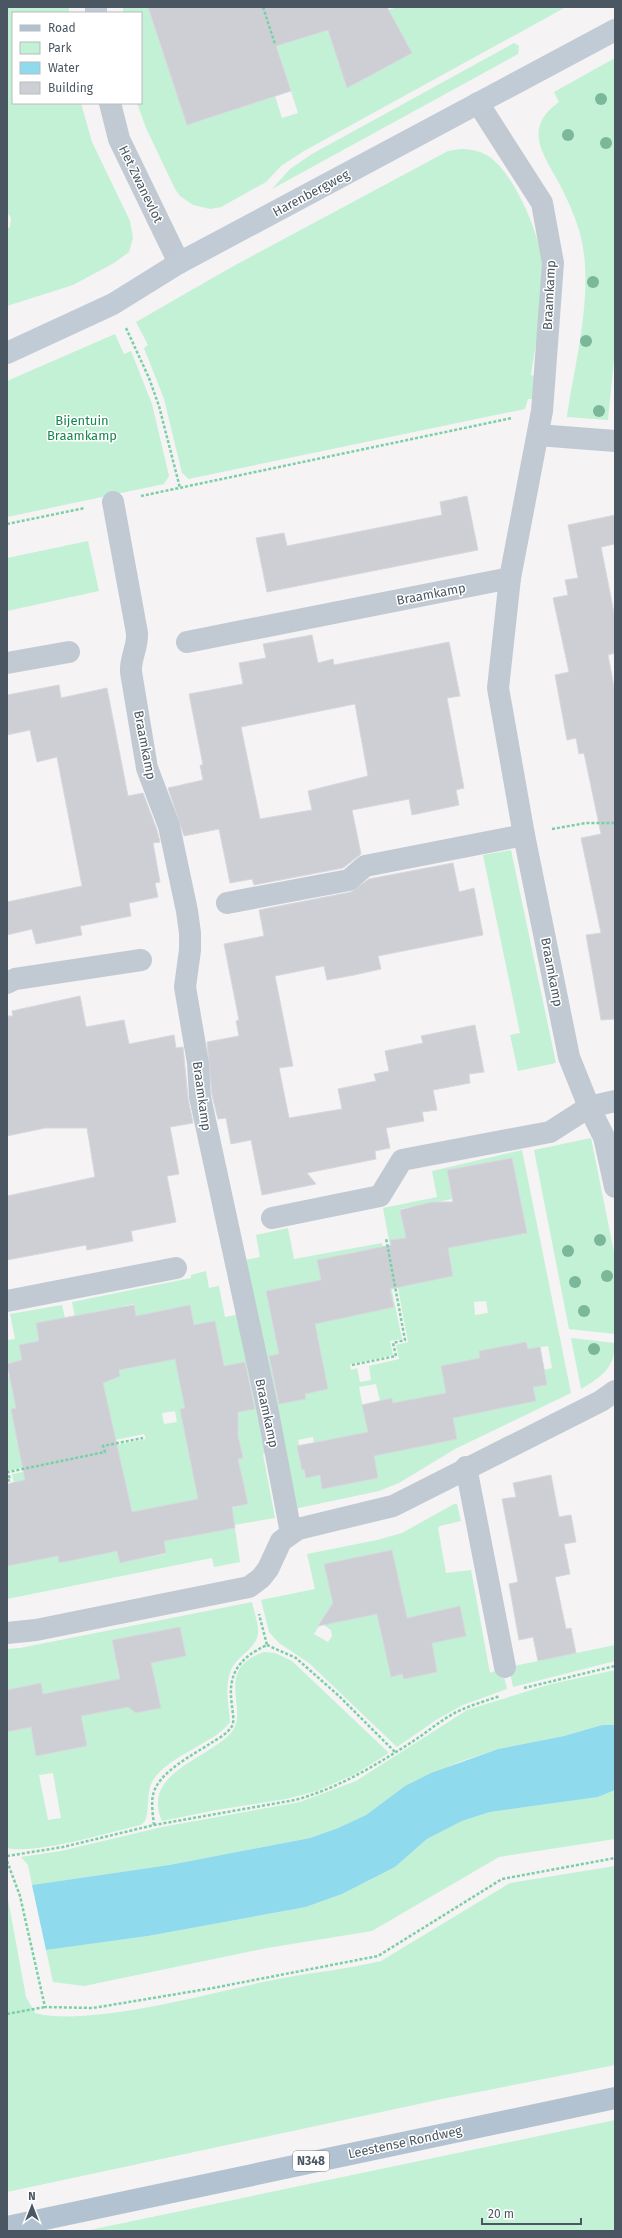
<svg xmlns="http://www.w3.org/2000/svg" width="622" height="2238" font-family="'Fira Sans',sans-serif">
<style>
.green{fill:#c3f1d5;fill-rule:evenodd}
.water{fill:#90daee}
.building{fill:#cdcfd5;stroke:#d7d9de;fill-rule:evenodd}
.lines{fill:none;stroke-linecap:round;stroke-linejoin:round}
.path{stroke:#7ad0a6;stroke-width:2.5;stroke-dasharray:3 2;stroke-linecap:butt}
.street{stroke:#c1cad2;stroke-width:22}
.secondary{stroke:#c1cbd6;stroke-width:22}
.primary{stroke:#b3c2d1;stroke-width:22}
.tree{fill:#7bb799}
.labels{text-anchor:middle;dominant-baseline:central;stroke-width:3;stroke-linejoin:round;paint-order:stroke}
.shield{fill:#fff;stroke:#808990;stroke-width:1}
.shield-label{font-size:12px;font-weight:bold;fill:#4a5661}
.street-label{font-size:13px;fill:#4a5661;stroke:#fff}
.park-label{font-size:13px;fill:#17864f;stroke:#fff}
</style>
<rect width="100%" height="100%" fill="#f5f3f3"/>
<g class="green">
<path d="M7 7H69V13H13V103H81L92 142 130 221 133 238 129 252 114 263 73 285 7 306V229L10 227 11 218 7 212Z"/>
<path d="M123 7H148L187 125 234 110 200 7 286 43 398 7H566L304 151 281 166 266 182 221 207 210 209 193 205 180 196 175 189 146 128 137 103H141V13H123ZM407 43 412 53 395 62 389 52ZM360 67 364 79 347 88 342 72ZM289 85 298 113 282 118 273 90Z"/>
<path d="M514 43 519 46 518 54 272 189 290 169 312 154Z"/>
<path d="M615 58V349L608 420 567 417C575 360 596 287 579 230 574 214 567 198 559 183 542 152 523 128 559 102L554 92Z"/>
<path d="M460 149C471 149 482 151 491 158 516 177 542 239 543 269 544 304 536 341 531 375L537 377 533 399H528L525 409 193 478 189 479 182 473 164 399 144 348 148 345 136 322 230 268 448 151Z"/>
<path d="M115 334 124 354 131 351 152 404 169 476 164 484 7 517V381Z"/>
<path d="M88 541 99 591 7 611V558Z"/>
<path d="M511 850 556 1063 518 1071 510 1035 520 1033 483 855Z"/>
<path d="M591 1138 615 1257V1334L569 1329 534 1150Z"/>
<path d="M522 1150 571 1393 455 1449 399 1483 379 1491 294 1509 245 1260 260 1257 256 1235 288 1228 294 1259 382 1243 402 1339 390 1341 393 1355 350 1364 351 1370 357 1368 360 1382 371 1380 369 1366 399 1359 396 1345 408 1342 383 1208 437 1197 432 1171ZM512 1158 526 1233 448 1248 453 1276 426 1281 391 1240 406 1238 400 1209 452 1199 447 1170ZM366 1250 370 1270 386 1267 393 1307 302 1326 320 1348 328 1389 288 1397 266 1291 321 1280 317 1260 329 1258 347 1275 343 1254ZM486 1301 488 1313 475 1315 474 1302ZM526 1342 528 1349 548 1346 552 1368 544 1370 546 1385 533 1387 536 1401 480 1412 450 1404 457 1439 401 1450 371 1442 378 1478 322 1489 320 1475 306 1478 298 1440 313 1437 314 1443 368 1432 359 1387 376 1384 380 1401 392 1398 393 1404 446 1393 501 1360 499 1347Z"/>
<path d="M206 1271 209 1288 219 1286 225 1317 240 1314 268 1453 263 1454 275 1518 234 1525 231 1508 247 1504 238 1459 243 1458 234 1413 239 1363 224 1366 215 1321 194 1325 190 1305 136 1316 134 1304 124 1306 127 1323 108 1327 104 1310 94 1312 98 1329 78 1333 72 1302 191 1278V1275Z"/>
<path d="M62 1305 65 1318 36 1324 39 1341 118 1377 120 1376 119 1370 146 1365 171 1339 179 1377 193 1374 199 1504 112 1517 21 1518 12 1474 108 1455 107 1447 146 1439 144 1434 115 1440 53 1461 7 1471V1367L9 1378 23 1375 20 1361 7 1364V1340L15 1339 10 1314ZM24 1406 16 1428 11 1409ZM175 1411 177 1422 164 1424 162 1413ZM31 1435 22 1464 17 1438Z"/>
<path d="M571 1338 615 1343C615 1368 601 1377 581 1389Z"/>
<path d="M454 1504H457L461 1521 440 1526 438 1528 446 1573 471 1570 490 1673 502 1668 507 1689 463 1705 436 1720 397 1747 309 1663 279 1643 269 1632 261 1600 315 1589 307 1554 377 1540 402 1533ZM392 1550 404 1608 364 1586 331 1593 324 1564ZM459 1607 432 1643 437 1672 404 1679 402 1674 391 1676 383 1640 392 1621ZM321 1623 331 1630 332 1636 328 1642 314 1634Z"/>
<path d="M235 1528 240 1562 214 1567 212 1558 7 1599V1566L58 1556 59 1563 117 1551 120 1563 166 1554 164 1541Z"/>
<path d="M252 1602C257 1626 266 1636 244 1654 239 1659 234 1663 231 1670 224 1687 229 1705 230 1722 216 1743 166 1756 152 1782 146 1794 150 1808 145 1821L141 1825C110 1832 35 1855 7 1848V1732L14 1731 45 1712 53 1753 87 1746 81 1716 116 1709 110 1681 43 1694 41 1683 7 1690V1649L20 1648ZM180 1627 186 1656 151 1663 158 1704 154 1710 136 1713 123 1698 112 1640ZM53 1773 61 1818 48 1820 39 1775Z"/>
<path d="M615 1645V1661L513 1687 509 1667Z"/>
<path d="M264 1652 275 1653 292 1661 389 1753 355 1774 317 1791 286 1799 216 1810 162 1821C141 1774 205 1760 230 1734 252 1711 211 1670 264 1652Z"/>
<path d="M615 1670V1725H602L564 1736 498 1749 459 1762 405 1786 366 1815 338 1828 310 1838 169 1865 32 1885 28 1865 21 1857 61 1851 162 1827 300 1802 356 1781 467 1710 551 1684Z"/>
<path d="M615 1790V1839L499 1857 372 1931 267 1948 84 1986 53 1982 46 1950 148 1936 306 1907 342 1894 395 1867 427 1839 462 1821 490 1812 598 1797Z"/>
<path d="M615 1866V2065L442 2099 7 2192V1894L26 1997 35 2013C57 2019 82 2016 104 2014 160 2007 213 1993 268 1981 305 1973 344 1970 381 1961L510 1883Z"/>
<path d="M615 2120V2231H85Z"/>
</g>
<path class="water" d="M602 1725H615V1790L598 1797 490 1812 462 1821 427 1839 395 1867 342 1894 306 1907 148 1936 46 1950 32 1885 169 1865 310 1838 338 1828 366 1815 405 1786 431 1773 498 1749 564 1736Z"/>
<g class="building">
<path d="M148 7H387L412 53 347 88 328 30 276 46 291 91 187 125Z"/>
<path d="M467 496 478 550 267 592 256 538 284 533 287 546 442 515 440 502Z"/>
<path d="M615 515V544L601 547 615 618V653L608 655 615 692V1019L601 1020 586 935 601 933 581 838 601 834 584 753 579 754 576 738 567 740 555 675 569 672 553 598 568 595 565 580 578 578 568 525Z"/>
<path d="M312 635 318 663 333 659 334 665 449 642 460 696 447 698 464 788 456 790 459 805 412 815 409 799 352 810 361 854 343 868 254 885 252 879 230 883 219 829 184 836 168 788 203 780 200 765H203L189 694 243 684 239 663 266 658 263 644ZM355 704 368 776 308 791 312 810 260 819 241 727Z"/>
<path d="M59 685 61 698 107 688 128 796 143 793 157 830 160 842 153 843 160 882 155 883 158 897 129 903 131 916 80 926 82 935 36 944 32 929 7 935V902L82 886 57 757 37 762 30 730 7 735V695Z"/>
<path d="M453 863 459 892 474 888 483 935 378 956 381 969 354 975 327 980 324 966 275 976 293 1066 279 1068 289 1118 342 1109 338 1089 376 1081 374 1074 389 1071 385 1051 423 1043 421 1036 475 1025 484 1072 469 1074 470 1083 433 1090 437 1110 422 1112 424 1121 386 1128 390 1148 375 1151 376 1159 307 1173 316 1184 262 1195 251 1140 231 1144 226 1118 218 1119 212 1095 207 1042 239 1036 236 1021 239 1020 224 944 264 936 259 910 351 892 369 879Z"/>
<path d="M80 996 86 1027 124 1020 129 1044 174 1035 176 1048 183 1047 188 1098 193 1123 170 1127 179 1174 167 1176 176 1222 131 1231 133 1241 87 1250 86 1245 7 1260V1196L95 1177 87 1128H45L7 1136V1016H13L12 1011Z"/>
<path d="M512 1158 527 1233 448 1248 453 1276 390 1289 394 1307 315 1324 328 1389 305 1394 306 1399 279 1404 269 1356 279 1354 266 1291 321 1280 317 1260 391 1245 390 1240 406 1238 400 1210 432 1202H453L447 1170Z"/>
<path d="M134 1305 136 1316 190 1305 194 1325 215 1321 224 1366 245 1362 255 1409 238 1412V1435L243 1458 238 1459 248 1504 232 1507 235 1528 164 1541 166 1553 120 1563 117 1551 59 1563 58 1556 7 1566V1484L25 1480 11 1409 16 1408 7 1364 22 1360 19 1345 39 1341 36 1323ZM175 1359 185 1408 180 1409 198 1499 132 1512 103 1383 120 1376 119 1370Z"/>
<path d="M526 1342 528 1349 540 1347 547 1385 533 1387 536 1401 453 1418 457 1439 374 1456 378 1478 322 1489 320 1475 306 1478 304 1469 302 1470 297 1446 368 1432 362 1405 392 1398 393 1403 446 1393 441 1366 480 1358 479 1351Z"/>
<path d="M551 1475 559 1517 571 1515 576 1542 564 1544 570 1574 555 1577 566 1629 571 1628 576 1653 538 1661 533 1637 519 1640 509 1584 518 1582 502 1499 516 1497 513 1483Z"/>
<path d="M392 1550 407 1618 460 1606 466 1636 432 1643 437 1672 404 1679 402 1674 391 1677 377 1614 318 1626 333 1603 324 1564Z"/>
<path d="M180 1627 186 1656 151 1663 161 1708 136 1713 128 1707 81 1716 87 1746 36 1756 31 1727 7 1732V1690L41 1683 43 1694 120 1679 112 1640Z"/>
</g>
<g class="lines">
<g class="path">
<path d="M263 7 275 44"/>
<path d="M126 328 149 378 159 406 180 488"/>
<path d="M141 496 512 418"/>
<path d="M7 524 85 508"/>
<path d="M552 829 586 823H615"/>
<path d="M352 1365 396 1356 393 1343 405 1340 386 1238"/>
<path d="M7 1481 10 1480 8 1472 105 1452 103 1446 143 1438"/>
<path d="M267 1645 296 1658 339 1696 395 1752"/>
<path d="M524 1688 615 1666"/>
<path d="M154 1825C153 1816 151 1803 153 1795 158 1772 193 1755 211 1743 218 1739 228 1733 232 1726 235 1720 232 1711 232 1705 227 1674 239 1658 267 1645L259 1614"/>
<path d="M7 1856 63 1847 154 1825 295 1800C339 1788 374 1766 412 1742 429 1731 444 1717 463 1709 475 1704 488 1700 500 1696"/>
<path d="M7 1861 20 1896 45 2007 93 2008 213 1988 378 1956 502 1879 615 1858"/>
<path d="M7 2014 45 2007"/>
</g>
<g class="street">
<path d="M96 13V7"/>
<path d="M110 103 119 139 179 263"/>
<path d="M478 103 542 203 553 263 542 411 510 578 498 688 524 835 569 1057 589 1107 604 1137 615 1187"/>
<path d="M538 435 615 441"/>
<path d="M113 502 137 633C138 647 130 658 131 672L147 768 169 826 187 911 190 933V950L185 987 198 1063 200 1097 266 1402 291 1533"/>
<path d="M187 642 510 578"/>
<path d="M7 663 69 652"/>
<path d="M227 903 349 880 365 866 524 835"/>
<path d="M7 983 15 979 141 960"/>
<path d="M272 1218 380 1196 402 1160 550 1132 589 1107 615 1101"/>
<path d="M7 1301 176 1268"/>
<path d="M466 1467 505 1667"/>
<path d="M7 1633 36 1630 249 1587 261 1578 268 1569 281 1541 298 1529 393 1506 601 1401 615 1391"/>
</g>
<path class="secondary" d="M7 353 113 304 179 263 615 30"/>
<path class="primary" d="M7 2227 615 2098"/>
</g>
<g class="tree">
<circle cx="601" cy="99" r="6"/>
<circle cx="568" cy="135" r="6"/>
<circle cx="606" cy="143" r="6"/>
<circle cx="593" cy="282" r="6"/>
<circle cx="586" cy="341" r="6"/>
<circle cx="599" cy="411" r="6"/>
<circle cx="600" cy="1240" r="6"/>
<circle cx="568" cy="1251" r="6"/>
<circle cx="607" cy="1276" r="6"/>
<circle cx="575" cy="1282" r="6"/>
<circle cx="584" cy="1311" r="6"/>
<circle cx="594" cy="1349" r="6"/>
</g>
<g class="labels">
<rect class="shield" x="293" y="2151" width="36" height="20" rx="3"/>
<g class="shield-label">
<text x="311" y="2161">N348</text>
</g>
<g class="street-label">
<text transform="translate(141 184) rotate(64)">Het Zwanevlot</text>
<text transform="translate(311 193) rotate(-28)">Harenbergweg</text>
<text transform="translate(549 295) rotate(-87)">Braamkamp</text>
<text transform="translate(431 594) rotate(-11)">Braamkamp</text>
<text transform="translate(145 745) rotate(79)">Braamkamp</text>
<text transform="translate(552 972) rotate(79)">Braamkamp</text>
<text transform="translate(202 1096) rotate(82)">Braamkamp</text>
<text transform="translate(267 1413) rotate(78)">Braamkamp</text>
<text transform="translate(405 2142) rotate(-12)">Leestense Rondweg</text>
</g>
<g class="park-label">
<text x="82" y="420">Bijentuin<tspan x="82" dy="15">Braamkamp</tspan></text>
</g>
</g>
<rect width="622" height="2238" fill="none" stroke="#4a5661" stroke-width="16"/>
<rect x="12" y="12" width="130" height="92" fill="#ffffff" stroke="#b7bbc0"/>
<rect x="20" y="25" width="20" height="6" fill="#b3c2d1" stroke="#b7bbc0"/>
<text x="48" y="32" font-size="12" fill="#4a5661">Road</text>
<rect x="20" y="42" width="20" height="12" fill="#c3f1d5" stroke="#b7bbc0"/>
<text x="48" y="52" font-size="12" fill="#4a5661">Park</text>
<rect x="20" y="62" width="20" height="12" fill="#90daee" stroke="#b7bbc0"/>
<text x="48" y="72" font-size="12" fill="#4a5661">Water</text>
<rect x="20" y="82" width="20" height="12" fill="#cdcfd5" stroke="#b7bbc0"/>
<text x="48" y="92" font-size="12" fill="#4a5661">Building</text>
<g transform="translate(32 2206)" stroke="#ffffff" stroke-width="3" paint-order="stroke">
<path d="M0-3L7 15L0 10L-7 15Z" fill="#4a5661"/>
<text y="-6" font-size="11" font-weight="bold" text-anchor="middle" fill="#4a5661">N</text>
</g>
<path d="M482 2218v6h99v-6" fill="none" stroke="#4a5661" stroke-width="2"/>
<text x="488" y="2218" font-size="12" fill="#4a5661" stroke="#ffffff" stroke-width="3" paint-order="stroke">20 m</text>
</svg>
